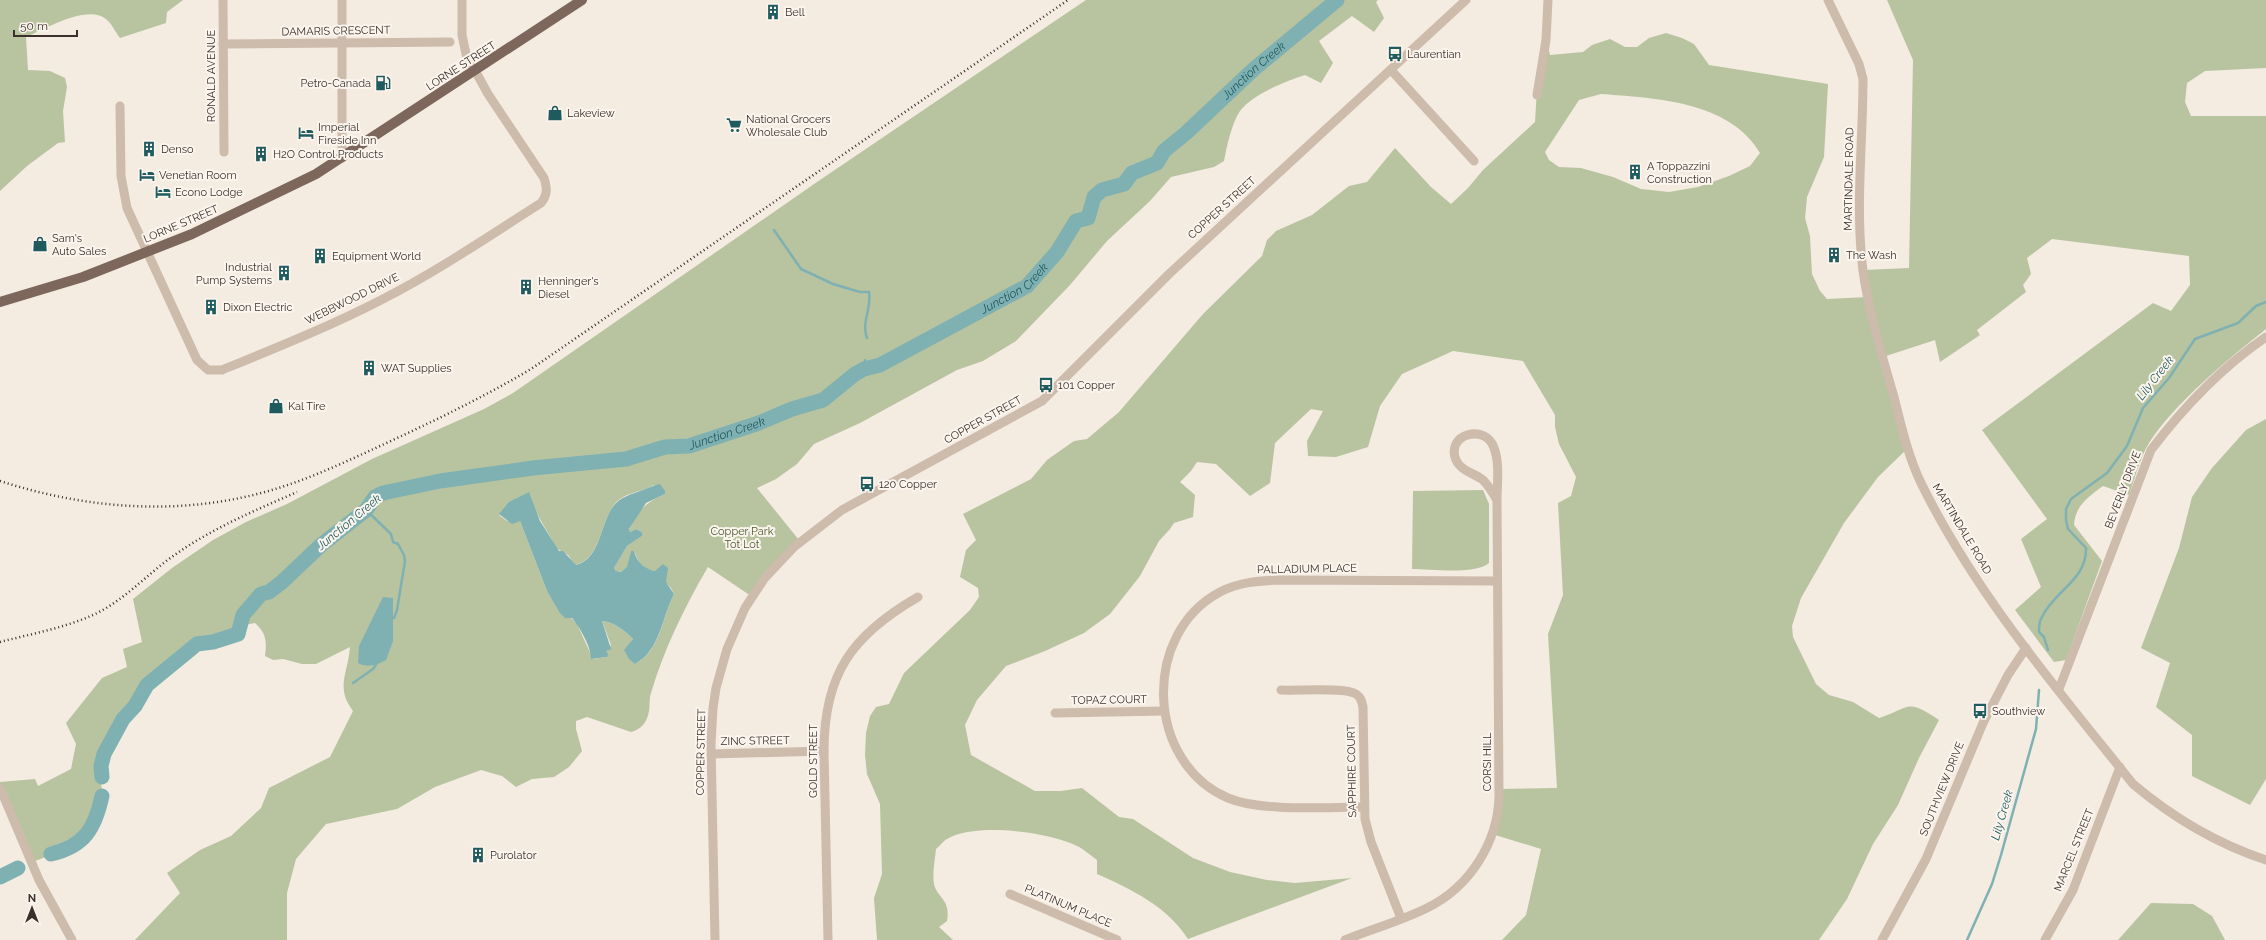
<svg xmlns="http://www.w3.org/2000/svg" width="2266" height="940" font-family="Raleway,sans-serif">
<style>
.green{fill:#b8c4a0;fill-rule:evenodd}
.water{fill:#7fb0b2}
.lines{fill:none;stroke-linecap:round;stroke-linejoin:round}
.stream{stroke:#7fb0b2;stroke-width:2.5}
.river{stroke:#7fb0b2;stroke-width:15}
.minor{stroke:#cdbbac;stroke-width:9}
.major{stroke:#7d675c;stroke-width:10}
.rail{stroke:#3b302b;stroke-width:2.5;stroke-dasharray:1 3;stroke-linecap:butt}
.labels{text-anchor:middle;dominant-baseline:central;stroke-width:4;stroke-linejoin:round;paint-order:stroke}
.poi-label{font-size:11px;fill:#3b302b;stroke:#fbf5ee;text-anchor:start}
.street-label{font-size:11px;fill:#3b302b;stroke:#fbf5ee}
.park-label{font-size:11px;fill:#4a5a2e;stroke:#fbf5ee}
.water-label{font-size:12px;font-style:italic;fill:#1f5a5e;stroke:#fbf5ee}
</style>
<rect width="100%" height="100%" fill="#f4ebe1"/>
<g class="green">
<path d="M0 0H183L167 12 166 23 120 38C116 33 112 24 107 20 88 3 46 29 26 37L28 70 50 71 65 78 67 87 63 111 65 142 58 143 27 166 0 191Z"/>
<path d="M1086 0H1378L1376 2 1384 18 1374 32 1352 16 1319 41 1333 63 1321 83 1305 75C1286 81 1253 94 1240 111 1231 125 1227 146 1224 161L1214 167 1171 177 1150 201 1107 241 1070 285 1016 341 983 361 957 370 860 423 814 444 797 464 776 479 757 488 799 540 751 596 708 567C685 606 664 649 651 693 649 698 650 705 649 711 647 722 642 729 631 732L587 717 576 721V729L582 751 569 767 554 777 532 779 516 787 502 776 481 770 435 787 397 809 326 824 296 859 287 893V940H135L180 893 167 873 200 850 231 836 261 808 269 788 330 757 353 711C335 687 348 674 350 647L316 664H302L283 659 273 660 265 656C267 641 266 633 255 623L239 626 237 633 213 641 197 643 147 685 135 705 123 718 103 753 100 766 102 795 92 827 77 842 65 850 32 862 0 786V782L35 779 38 786 71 769 76 744 66 723 102 678 127 667 123 649 142 642 133 599 172 568 213 540 246 522 287 504 372 459 484 409 513 393 817 182ZM654 485 665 494C645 503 638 510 629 530L630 532 636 529 642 532V536L627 546 614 568 616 571 621 572 628 567 631 551H634L640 564 647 569 655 571 671 588 674 594C662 617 660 652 635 664L628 647 633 639C627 632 612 621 602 621L611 645 606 651 607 657 593 659 577 624 552 599 547 591 520 521H507L499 515 527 493 530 495C534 514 548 530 556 548L568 555 575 565C600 559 600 526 612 508 621 492 641 493 654 485Z"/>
<path d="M1887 0H2266V68L2205 71 2187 83 2185 102 2191 116H2266V329C2229 358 2174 404 2149 443 2140 458 2135 478 2129 495L2103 486C2088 497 2075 506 2074 525L2102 561 2066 660 2054 662 2015 610 2041 587 2021 539 2047 519 1982 430 2153 303 2171 311 2190 285 2189 256 2052 239 2027 258 2031 274 2023 285 2026 292 1977 330 1980 335 1940 362 1935 340 1883 357 1909 447 1878 477 1844 523 1801 598 1792 626 1793 637 1816 684 1829 695 1853 702 1879 718C1912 707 1906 698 1939 720L1919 758 1898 805 1873 844 1847 899 1819 940H1502L1526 915 1541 849 1492 834 1498 789 1557 788 1548 634 1563 595 1558 503 1571 496 1576 477 1559 444 1555 427V415L1523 361 1453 351 1402 374 1380 406 1368 447 1336 457 1308 456 1307 441 1323 411 1311 409 1275 443 1270 483 1250 496 1216 464 1197 462 1191 471 1180 482 1195 495 1193 517 1174 523 1170 529 1159 541 1140 576 1110 614 1084 633 1045 651 1006 666 977 700 965 725 971 755 1035 791H1061L1082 788 1119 817 1133 819 1193 858 1230 872 1267 880 1295 883 1352 878 1188 939C1168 907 1131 889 1097 874V860C1091 856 1084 849 1077 846 1049 832 976 822 947 839 943 841 940 846 936 849 935 860 932 873 934 884 937 898 951 899 947 921L939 927 953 940H877L874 898 882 874 880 804 867 774 865 755 866 733 870 716 876 707 889 704 904 673 970 610 979 597 978 588 960 577 966 550 976 540 963 514 1031 479 1047 460 1074 441 1087 439 1119 412 1203 314 1262 256 1267 240 1276 231 1312 215 1349 186 1367 182 1395 148 1431 187 1451 204 1468 188 1483 170 1535 122 1537 88 1546 40 1550 55 1583 52 1592 45 1610 39 1625 47H1637L1649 38 1666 33 1682 38 1694 44 1709 65 1828 84 1824 157 1807 197 1805 218 1810 236 1812 274 1820 291 1827 299 1868 297 1864 270 1909 268 1913 60ZM1601 94C1654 98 1730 101 1760 153L1750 166 1729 176 1698 187 1669 192 1641 189 1613 177 1581 168 1559 167 1549 160 1545 152 1579 100Z"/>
<path d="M2266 419V779L2250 805 2192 776V735L2156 707 2170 663 2141 648 2179 548 2192 497 2212 468 2246 430Z"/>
<path d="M1483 490 1489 504V563C1475 575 1431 569 1412 569L1413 491Z"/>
<path d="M2151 903 2193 904 2212 916 2225 940H2118Z"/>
</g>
<g class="water">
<path d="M660 484 665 491V494L646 503 629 529 630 532 636 529 642 532V536L627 546 614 568 616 571 621 572 627 567 631 551H634C637 562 644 569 655 571L663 564 668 568 666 582 674 594C662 617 660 651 635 664L629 659 624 650 633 639C627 632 612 621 602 621L611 649 606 651 608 654 607 657 591 659C591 646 580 628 572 618H565L560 613 547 591 520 521 512 524 499 514 509 502 529 492 540 521 559 551H563L576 565C600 559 600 526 612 508 619 497 632 494 643 490 649 488 654 485 660 484Z"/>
<path d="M383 597 393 598V641L386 660C377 665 368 668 358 663L359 646Z"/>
</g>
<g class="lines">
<g class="stream">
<path d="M774 230 801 269 833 284 860 292H869C872 307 861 323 867 338"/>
<path d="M864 369 865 360"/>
<path d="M366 510 391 534 393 542 398 544 404 555 405 561 397 610 394 618"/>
<path d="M2048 650 2044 637 2039 632C2039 627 2039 621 2042 617 2054 591 2087 580 2086 548L2068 529 2066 520V509L2071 499 2107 473 2127 446 2143 408 2169 378 2195 339 2238 323 2256 306 2266 302"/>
<path d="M353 683 373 669 377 663"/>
<path d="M1967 940 1992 884 2001 855 2036 729 2039 690"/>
</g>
<g class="river">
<path id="s1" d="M102 777 101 766 104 754 123 719 135 706 147 685 197 644 213 642 238 634 243 615 261 594 269 592 282 582 321 545 366 510 375 497 383 493 440 481 533 468 626 459 665 447 689 446 759 423 792 409 823 400 855 374 864 369 880 365 1027 286 1057 252 1076 221 1088 218 1094 197 1102 190 1124 184 1132 173 1157 163 1164 151 1186 133 1254 69 1337 0"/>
<path d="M51 854C85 846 95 828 102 796"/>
<path d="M0 877 18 868"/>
</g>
<g class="minor">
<path d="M223 0 224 152"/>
<path d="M342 0V158"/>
<path d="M1828 0 1859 64 1863 79C1863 143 1855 207 1863 271 1869 314 1882 355 1894 397 1901 425 1908 456 1921 483 1975 593 2057 689 2133 784 2172 817 2218 844 2266 860"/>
<path d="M223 44 450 42"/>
<path d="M1391 70 1474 161"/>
<path d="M1537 95 1546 40 1548 0"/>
<path d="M120 106 121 176 127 208 197 360 208 370H222C276 348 331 326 383 299 438 271 489 236 541 203 548 194 547 188 544 178L488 94 466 54 462 35V0"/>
<path d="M2059 689 2151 450C2183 408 2222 367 2266 337"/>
<path d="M1281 690C1296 691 1345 687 1356 694 1361 697 1362 702 1363 707L1365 819 1371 842 1401 918"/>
<path d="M1055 713 1164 711"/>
<path d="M711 754 824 751"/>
<path d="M0 788 39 880 72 940"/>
<path d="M1363 807C1326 807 1261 812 1228 798 1146 763 1141 634 1220 592 1239 582 1258 581 1279 580L1497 581"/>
<path d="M1010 894 1117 940"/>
<path d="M715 940 711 744 713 708 716 688 727 649 745 608 764 579 794 547 842 510 1042 401 1169 274 1466 0"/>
<path d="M828 940 824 751C824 674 852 635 918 597"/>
<path d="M1345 940C1372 929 1401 921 1427 908 1470 887 1498 842 1499 796L1497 500C1497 484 1500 463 1494 448 1486 423 1445 434 1456 460 1461 471 1474 473 1483 480 1489 486 1493 493 1497 500"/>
<path d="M1882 940 1926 859 1983 723 2008 675 2026 648"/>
<path d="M2045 940 2073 890 2120 767"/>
</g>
<path class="major" d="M0 302 83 277 192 234 316 174 582 0"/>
<g class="rail">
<path d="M0 481C87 509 177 516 265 492 305 481 343 463 380 446 432 422 482 398 531 369L1068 0"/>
<path d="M0 642C31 634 64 628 93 615 124 601 148 573 176 554 213 528 256 510 297 492"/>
</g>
</g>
<defs>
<symbol id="building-bare" viewBox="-9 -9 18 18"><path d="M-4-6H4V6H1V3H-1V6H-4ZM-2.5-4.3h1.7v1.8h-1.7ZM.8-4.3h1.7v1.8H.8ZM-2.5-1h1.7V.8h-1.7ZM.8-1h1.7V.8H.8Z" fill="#1f5a5e" stroke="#fbf5ee" stroke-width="2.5" paint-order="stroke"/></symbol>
<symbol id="bus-bare" viewBox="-9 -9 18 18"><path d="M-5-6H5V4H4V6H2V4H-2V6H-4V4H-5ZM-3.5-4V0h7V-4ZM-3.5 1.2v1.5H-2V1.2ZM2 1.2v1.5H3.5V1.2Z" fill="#1f5a5e" stroke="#fbf5ee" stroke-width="2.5" paint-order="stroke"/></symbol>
<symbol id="fuel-bare" viewBox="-9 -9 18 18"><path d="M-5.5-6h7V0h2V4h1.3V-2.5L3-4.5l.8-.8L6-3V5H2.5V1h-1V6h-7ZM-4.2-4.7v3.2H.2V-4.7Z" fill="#1f5a5e" stroke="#fbf5ee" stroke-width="2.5" paint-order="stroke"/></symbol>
<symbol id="shop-bare" viewBox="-9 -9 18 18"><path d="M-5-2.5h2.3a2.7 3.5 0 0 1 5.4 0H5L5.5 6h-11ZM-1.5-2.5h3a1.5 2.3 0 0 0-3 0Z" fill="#1f5a5e" stroke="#fbf5ee" stroke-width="2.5" paint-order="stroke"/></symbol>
<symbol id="supermarket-bare" viewBox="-9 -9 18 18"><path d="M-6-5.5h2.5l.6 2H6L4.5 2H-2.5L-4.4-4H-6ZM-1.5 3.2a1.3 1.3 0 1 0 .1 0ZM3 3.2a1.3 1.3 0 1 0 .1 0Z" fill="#1f5a5e" stroke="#fbf5ee" stroke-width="2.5" paint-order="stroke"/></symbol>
<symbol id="hotel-bare" viewBox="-9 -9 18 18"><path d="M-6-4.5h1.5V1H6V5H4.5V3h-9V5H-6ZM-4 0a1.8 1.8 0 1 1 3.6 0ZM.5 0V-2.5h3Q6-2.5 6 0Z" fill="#1f5a5e" stroke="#fbf5ee" stroke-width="2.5" paint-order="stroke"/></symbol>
</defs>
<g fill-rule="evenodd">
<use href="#building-bare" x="762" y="1" width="22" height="22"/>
<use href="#bus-bare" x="1384" y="43" width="22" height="22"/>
<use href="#fuel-bare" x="372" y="72" width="22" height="22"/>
<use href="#shop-bare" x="544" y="102" width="22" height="22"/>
<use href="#supermarket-bare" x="723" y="114" width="22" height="22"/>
<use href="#hotel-bare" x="295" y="122" width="22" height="22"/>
<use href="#building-bare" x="138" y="138" width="22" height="22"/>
<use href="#building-bare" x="250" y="143" width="22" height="22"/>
<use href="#building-bare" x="1624" y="161" width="22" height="22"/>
<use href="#hotel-bare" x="136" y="164" width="22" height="22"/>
<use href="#hotel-bare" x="152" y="181" width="22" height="22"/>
<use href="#shop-bare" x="29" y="233" width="22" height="22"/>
<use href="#building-bare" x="1823" y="244" width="22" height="22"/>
<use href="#building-bare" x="309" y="245" width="22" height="22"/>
<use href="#building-bare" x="273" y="262" width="22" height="22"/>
<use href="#building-bare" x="515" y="276" width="22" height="22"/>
<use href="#building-bare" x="200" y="296" width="22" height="22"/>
<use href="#building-bare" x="358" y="357" width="22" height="22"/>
<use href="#bus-bare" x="1035" y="374" width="22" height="22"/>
<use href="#shop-bare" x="265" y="395" width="22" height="22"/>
<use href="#bus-bare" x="856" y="473" width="22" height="22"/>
<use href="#bus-bare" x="1969" y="700" width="22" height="22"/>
<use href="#building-bare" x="467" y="844" width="22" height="22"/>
</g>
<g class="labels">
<g class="poi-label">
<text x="785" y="12">Bell</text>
<text x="1407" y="54">Laurentian</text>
<text x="371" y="83" text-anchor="end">Petro-Canada</text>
<text x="567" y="113">Lakeview</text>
<text x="746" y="119">National Grocers<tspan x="746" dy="13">Wholesale Club</tspan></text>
<text x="318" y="127">Imperial<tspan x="318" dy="13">Fireside Inn</tspan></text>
<text x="161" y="149">Denso</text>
<text x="273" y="154">H2O Control Products</text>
<text x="1647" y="166">A Toppazzini<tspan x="1647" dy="13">Construction</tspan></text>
<text x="159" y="175">Venetian Room</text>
<text x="175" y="192">Econo Lodge</text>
<text x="52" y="238">Sam's<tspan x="52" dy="13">Auto Sales</tspan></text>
<text x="1846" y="255">The Wash</text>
<text x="332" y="256">Equipment World</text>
<text x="272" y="267" text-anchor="end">Industrial<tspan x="272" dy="13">Pump Systems</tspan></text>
<text x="538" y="281">Henninger's<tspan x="538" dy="13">Diesel</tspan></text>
<text x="223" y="307">Dixon Electric</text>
<text x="381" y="368">WAT Supplies</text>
<text x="1058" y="385">101 Copper</text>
<text x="288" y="406">Kal Tire</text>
<text x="879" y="484">120 Copper</text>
<text x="1992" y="711">Southview</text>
<text x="490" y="855">Purolator</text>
</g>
<g class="street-label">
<text transform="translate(336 31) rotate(-1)">DAMARIS CRESCENT</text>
<text transform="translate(461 66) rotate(-33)">LORNE STREET</text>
<text transform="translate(211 76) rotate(-90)">RONALD AVENUE</text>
<text transform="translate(1849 179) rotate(-89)">MARTINDALE ROAD</text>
<text transform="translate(1222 208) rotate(-42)">COPPER STREET</text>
<text transform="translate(181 224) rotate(-23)">LORNE STREET</text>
<text transform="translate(352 299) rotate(-26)">WEBBWOOD DRIVE</text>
<text transform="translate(983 420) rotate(-29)">COPPER STREET</text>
<text transform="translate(2123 490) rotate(-69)">BEVERLY DRIVE</text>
<text transform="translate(1962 529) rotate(59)">MARTINDALE ROAD</text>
<text transform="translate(1307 569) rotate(-1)">PALLADIUM PLACE</text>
<text transform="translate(1109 700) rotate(-1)">TOPAZ COURT</text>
<text transform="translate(755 741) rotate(-1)">ZINC STREET</text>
<text transform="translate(701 752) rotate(-89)">COPPER STREET</text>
<text transform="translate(813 761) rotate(-90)">GOLD STREET</text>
<text transform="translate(1487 762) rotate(-90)">CORSI HILL</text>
<text transform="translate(1352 771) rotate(-91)">SAPPHIRE COURT</text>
<text transform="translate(1942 789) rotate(-68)">SOUTHVIEW DRIVE</text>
<text transform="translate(2074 850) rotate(-68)">MARCEL STREET</text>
<text transform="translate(1068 906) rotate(23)">PLATINUM PLACE</text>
</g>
<g class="park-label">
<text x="742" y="531">Copper Park<tspan x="742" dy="13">Tot Lot</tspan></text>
</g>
<g class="water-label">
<text stroke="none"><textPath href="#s1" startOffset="1431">Junction Creek</textPath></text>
<text stroke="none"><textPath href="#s1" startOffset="1095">Junction Creek</textPath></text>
<text transform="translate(2155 378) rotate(-52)">Lily Creek</text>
<text stroke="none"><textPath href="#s1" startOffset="770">Junction Creek</textPath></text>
<text transform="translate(349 522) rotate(-40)">Junction Creek</text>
<text transform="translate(2002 815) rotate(-74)">Lily Creek</text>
</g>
</g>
<g transform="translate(32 908)" stroke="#fbf5ee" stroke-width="3" paint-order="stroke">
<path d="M0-3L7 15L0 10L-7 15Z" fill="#3b302b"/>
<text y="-6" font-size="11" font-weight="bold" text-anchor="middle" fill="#3b302b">N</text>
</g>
<path d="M14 30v6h63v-6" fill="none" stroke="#3b302b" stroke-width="2"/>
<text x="20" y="30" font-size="12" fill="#3b302b" stroke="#fbf5ee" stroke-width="3" paint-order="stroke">50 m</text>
</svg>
